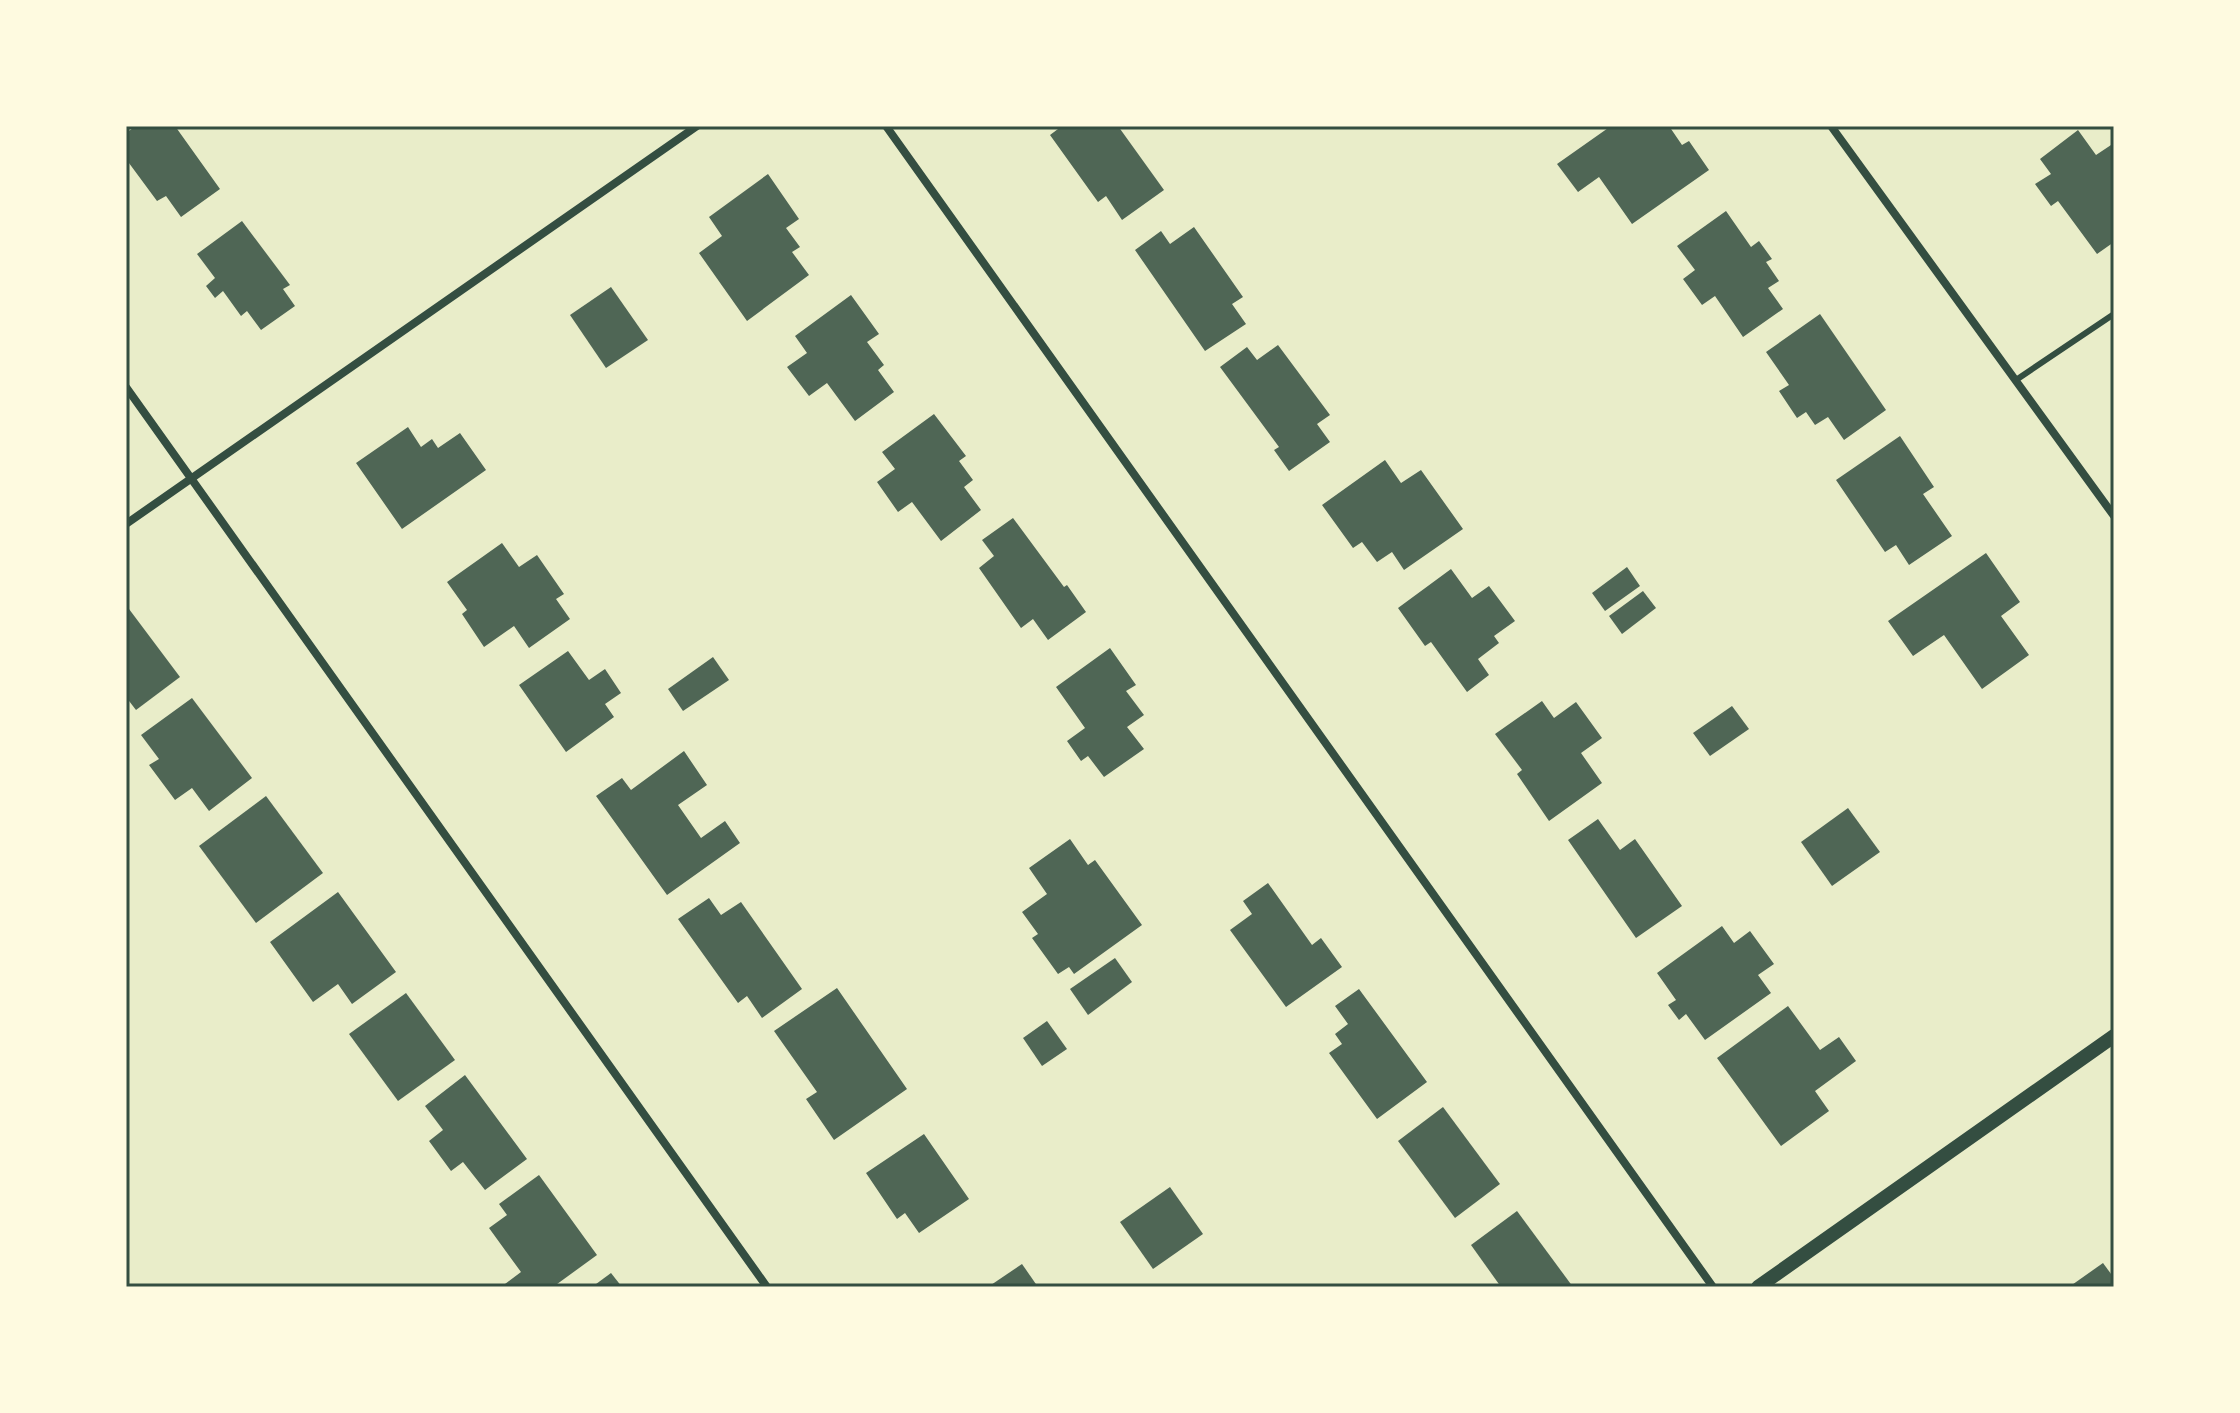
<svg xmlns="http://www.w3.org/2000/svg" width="2240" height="1413" font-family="Jost,sans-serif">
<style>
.building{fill:#4f6655}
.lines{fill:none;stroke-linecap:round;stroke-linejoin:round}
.service{stroke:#344e41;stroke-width:6}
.minor{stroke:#344e41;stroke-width:8}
.tertiary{stroke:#344e41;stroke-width:14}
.neatline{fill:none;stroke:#344e41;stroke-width:3}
</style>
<rect width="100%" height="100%" fill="#e9edc9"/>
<g class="building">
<path d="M136 126H175L220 189 181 217 166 196 157 201 126 159V133Z"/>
<path d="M1062 126H1118L1164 190 1122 220 1106 196 1098 202 1050 135Z"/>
<path d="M1611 126H1669L1682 145 1689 141 1709 170 1632 224 1599 177 1578 192 1557 164Z"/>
<path d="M2078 130 2096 155 2114 143V242L2097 254 2058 201 2051 206 2035 184 2051 174 2040 159Z"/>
<path d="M768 174 799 219 786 228 800 247 792 252 809 275 747 321 699 253 722 236 709 217Z"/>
<path d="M1726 211 1751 247 1759 241 1772 259 1766 262 1779 281 1768 288 1783 309 1743 337 1715 296 1702 305 1683 279 1695 270 1677 246Z"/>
<path d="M242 221 290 285 283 289 295 306 261 330 247 311 241 316 223 291 215 298 206 286 215 278 197 254Z"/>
<path d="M1194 227 1243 297 1232 304 1246 324 1205 351 1135 250 1161 231 1170 244Z"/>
<path d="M611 287 648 340 606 368 570 315Z"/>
<path d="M851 295 879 334 867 342 884 365 878 370 894 392 855 421 827 383 809 396 787 367 807 353 795 336Z"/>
<path d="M1820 314 1886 410 1844 440 1828 417 1815 425 1806 412 1797 418 1779 391 1789 385 1766 352Z"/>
<path d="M1278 345 1330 415 1317 424 1330 442 1289 471 1274 450 1279 447 1220 367 1247 347 1257 360Z"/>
<path d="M934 414 966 456 959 461 973 480 964 487 981 510 941 541 912 502 898 512 877 482 895 469 882 452Z"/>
<path d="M408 427 421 447 432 439 438 448 460 433 486 470 402 529 356 463Z"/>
<path d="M1900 436 1934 487 1923 494 1952 536 1909 565 1896 545 1885 552 1836 480Z"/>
<path d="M1385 460 1401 483 1421 470 1463 529 1404 570 1392 552 1377 562 1362 542 1353 548 1322 505Z"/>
<path d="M1013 518 1064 587 1067 585 1086 612 1048 640 1033 619 1021 628 979 568 994 556 982 540Z"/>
<path d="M502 543 519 567 537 555 564 594 556 599 570 619 529 648 514 626 484 647 462 614 467 610 447 582Z"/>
<path d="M1986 553 2020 602 2001 616 2029 655 1982 689 1944 635 1913 656 1888 621Z"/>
<path d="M1627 567 1640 586 1605 611 1592 593Z"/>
<path d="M1451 569 1472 598 1489 586 1515 621 1494 636 1499 643 1478 659 1489 675 1467 692 1431 642 1425 646 1398 608Z"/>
<path d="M1643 591 1656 608 1622 634 1609 616Z"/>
<path d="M126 605 180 677 136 710 126 697Z"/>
<path d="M1110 648 1136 685 1126 691 1144 715 1127 727 1144 749 1104 777 1088 756 1081 761 1067 741 1085 728 1056 687Z"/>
<path d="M568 651 589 680 605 669 621 693 605 704 614 717 566 752 519 685Z"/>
<path d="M713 657 729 680 683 711 668 689Z"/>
<path d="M192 698 252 778 209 811 192 788 175 800 149 765 159 759 141 735Z"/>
<path d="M1542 701 1554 718 1576 702 1602 738 1581 753 1602 783 1549 821 1517 774 1522 770 1495 734Z"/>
<path d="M1732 706 1749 729 1710 756 1693 733Z"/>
<path d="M684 751 707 785 678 805 701 838 725 821 740 843 667 895 596 796 622 778 631 790Z"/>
<path d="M266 796 323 873 256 923 199 846Z"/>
<path d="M1848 808 1880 852 1832 886 1801 842Z"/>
<path d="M1598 819 1620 850 1635 839 1682 906 1636 938 1568 840Z"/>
<path d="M1070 839 1088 865 1095 860 1142 925 1074 974 1069 967 1058 974 1032 938 1038 934 1022 912 1047 894 1029 868Z"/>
<path d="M1268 883 1312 945 1321 938 1342 967 1286 1007 1230 930 1252 914 1243 901Z"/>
<path d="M338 892 396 972 352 1004 338 984 313 1002 270 942Z"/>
<path d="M709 898 721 915 741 902 802 989 762 1018 747 996 738 1003 678 919Z"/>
<path d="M1722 926 1734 943 1750 931 1774 964 1758 975 1771 993 1705 1040 1686 1014 1679 1020 1668 1005 1676 1000 1657 973Z"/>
<path d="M1115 958 1132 982 1088 1015 1070 989Z"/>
<path d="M837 988 907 1089 834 1140 806 1099 817 1092 774 1031Z"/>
<path d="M1359 989 1427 1082 1377 1119 1329 1053 1342 1044 1335 1034 1348 1024 1335 1006Z"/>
<path d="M406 993 455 1060 398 1101 349 1034Z"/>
<path d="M1788 1006 1820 1050 1839 1037 1856 1061 1815 1091 1829 1111 1781 1146 1717 1058Z"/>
<path d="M1047 1021 1067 1049 1042 1066 1023 1038Z"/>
<path d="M465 1075 527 1159 485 1190 463 1162 451 1171 429 1141 443 1130 425 1106Z"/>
<path d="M1443 1107 1500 1184 1455 1218 1398 1141Z"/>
<path d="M924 1134 969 1199 919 1233 905 1213 897 1219 866 1173Z"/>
<path d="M539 1175 597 1255 553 1287H501L521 1272 489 1228 507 1215 499 1204Z"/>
<path d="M1170 1187 1203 1234 1153 1269 1120 1222Z"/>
<path d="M1517 1211 1573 1287H1501L1471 1245Z"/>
<path d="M2103 1263 2114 1278V1287H2069Z"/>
<path d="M1022 1264 1038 1287H988Z"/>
<path d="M611 1273 622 1287H592Z"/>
</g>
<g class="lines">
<path class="service" d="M2016 380 2114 314"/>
<g class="minor">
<path d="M886 126 1713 1287"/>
<path d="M1831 126 2114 516"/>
<path d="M126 387 767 1287"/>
<path d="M126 524 697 126"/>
</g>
<path class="tertiary" d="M1758 1287 2114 1036"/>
</g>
<rect width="2240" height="1413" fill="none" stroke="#fefae0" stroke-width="256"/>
<rect x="128" y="128" width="1984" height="1157" class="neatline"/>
</svg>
